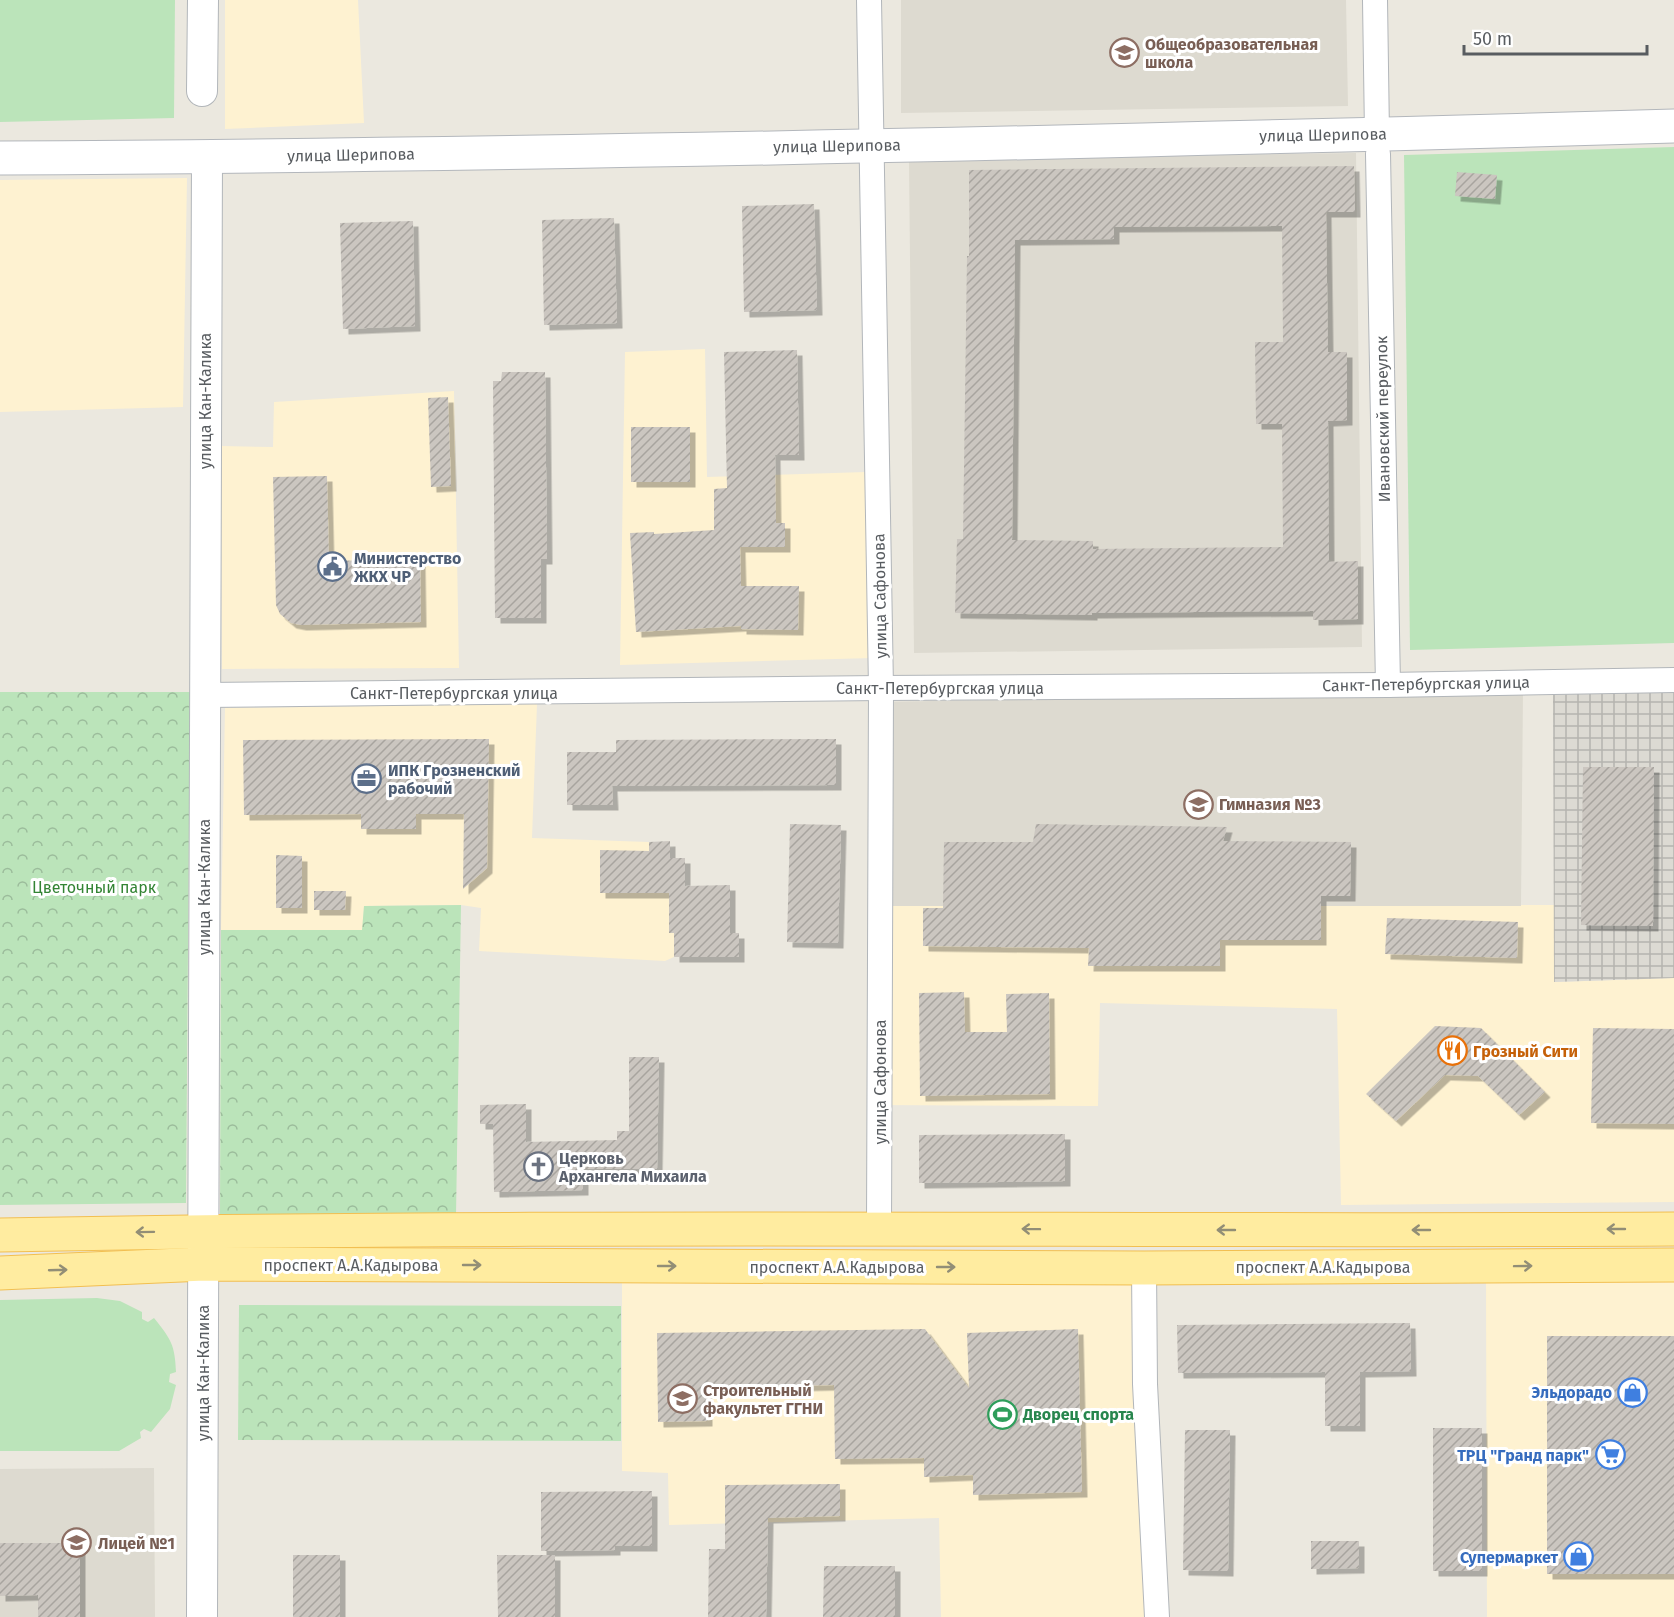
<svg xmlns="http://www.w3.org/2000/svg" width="1674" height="1617" font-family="'Fira Sans',sans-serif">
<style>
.commercial{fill:#fef2d1}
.industrial{fill:url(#industrial-grid)}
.education{fill:#dddad0}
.green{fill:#bbe4ba}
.forest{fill:url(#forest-crowns)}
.building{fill:url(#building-hatch);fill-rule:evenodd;filter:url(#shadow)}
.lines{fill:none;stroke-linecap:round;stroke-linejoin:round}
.minor-casing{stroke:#b2b6ba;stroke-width:26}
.tertiary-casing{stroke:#b2b6ba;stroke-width:32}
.secondary-casing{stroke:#b3b7bc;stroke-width:35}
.primary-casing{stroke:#f2bf51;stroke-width:35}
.minor{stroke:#fff;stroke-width:24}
.tertiary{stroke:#fff;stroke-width:30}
.secondary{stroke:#fff;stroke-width:33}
.primary{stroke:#ffeca0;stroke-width:33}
.oneway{stroke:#928e76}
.labels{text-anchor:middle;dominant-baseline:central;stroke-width:6;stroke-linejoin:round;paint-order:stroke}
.education-label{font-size:16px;font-weight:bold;fill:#785e54;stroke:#fff;text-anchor:start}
.street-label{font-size:16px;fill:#585c60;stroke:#fff}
.service-label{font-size:16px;font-weight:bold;fill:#4e5e75;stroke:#fff;text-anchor:start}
.park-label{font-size:16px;fill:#338434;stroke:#fff}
.food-label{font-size:16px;font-weight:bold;fill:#c56008;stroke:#fff;text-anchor:start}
.worship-label{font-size:16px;font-weight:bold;fill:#5b616d;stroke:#fff;text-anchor:start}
.shop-label{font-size:16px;font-weight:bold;fill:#366cbe;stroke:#fff;text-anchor:end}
.leisure-label{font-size:16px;font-weight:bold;fill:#27864d;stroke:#fff;text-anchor:start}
</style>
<defs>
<pattern id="industrial-grid" width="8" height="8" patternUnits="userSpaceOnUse" patternTransform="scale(1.5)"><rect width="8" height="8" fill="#dcdad3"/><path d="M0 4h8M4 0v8" fill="none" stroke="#b5b4af"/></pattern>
<pattern id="forest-crowns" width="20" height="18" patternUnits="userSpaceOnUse" patternTransform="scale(1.5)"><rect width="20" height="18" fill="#bbe4ba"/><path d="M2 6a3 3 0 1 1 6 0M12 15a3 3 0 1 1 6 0" fill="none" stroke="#9bbc9b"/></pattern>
<pattern id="building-hatch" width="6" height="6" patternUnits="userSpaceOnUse" patternTransform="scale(1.5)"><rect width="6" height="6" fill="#cbc6c0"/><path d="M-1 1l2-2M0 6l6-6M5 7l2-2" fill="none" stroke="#a8a49f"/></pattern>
<filter id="shadow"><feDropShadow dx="5.5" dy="5.5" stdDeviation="0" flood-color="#0004"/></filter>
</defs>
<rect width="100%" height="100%" fill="#ebe8df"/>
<g class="commercial">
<path d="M225 0H358L364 123 225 129Z"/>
<path d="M187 178 183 407 0 412V180Z"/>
<path d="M705 349 707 477 866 472 873 658 620 665 625 352Z"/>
<path d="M454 391 459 668 222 669 221 446 273 447 274 402Z"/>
<path d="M537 704 532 838 649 842V872H669V933H674V957L665 961 479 951 481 908 461 905 364 906 363 930H221L225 708Z"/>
<path d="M1554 905V982L1674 978V1202L1341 1205 1337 1009 1100 1003 1098 1106 872 1105V906Z"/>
<path d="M1486 1277H1674V1617H1487Z"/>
<path d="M1134 1282 1149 1617H941L939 1518 669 1525 668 1473 622 1471V1283Z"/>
</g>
<path class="industrial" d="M1674 690V978L1554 982 1553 695Z"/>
<g class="education">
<path d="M901 0H1346L1348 106 901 113Z"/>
<path d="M1356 153 1362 647 914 653 909 160Z"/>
<path d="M1523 691 1521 906H872L876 702Z"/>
<path d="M154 1468 155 1617H0V1469Z"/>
</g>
<g class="green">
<path d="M0 0H175L174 118 0 122Z"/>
<path d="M1674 147V643L1410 650 1404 155Z"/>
<path d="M97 1298 120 1301 142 1312V1319L148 1322 154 1318C171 1339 175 1345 176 1372L170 1374 169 1382 176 1385 170 1409 151 1432 144 1429 140 1432 141 1438 119 1451H0V1300Z"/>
</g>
<g class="forest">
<path d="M0 692H190L186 1203 0 1205Z"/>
<path d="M461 905 456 1216 220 1215 221 930H362L364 906Z"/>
<path d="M239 1305 621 1306V1441L238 1440Z"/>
</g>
<g class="building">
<path d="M1354 166 1355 212H1326L1328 352H1347V420L1328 421 1329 562 1358 561V619L1313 620V611L1092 613V615L955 613 957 539H963L967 256H969V170ZM1282 226 1283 342H1255L1256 424H1282L1283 547 1093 549V541L1012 540 1015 240 1114 239V227Z"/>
<path d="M1457 172 1497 175 1495 199 1455 196Z"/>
<path d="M814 204 817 310 744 312 742 206Z"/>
<path d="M614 218 617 323 544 325 542 220Z"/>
<path d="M413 221 415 326 343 329 340 223Z"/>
<path d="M797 350 799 455H775L776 523H785V547H740L741 586H799L798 630 741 629V626L636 632 630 533 654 532V534L714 530V489L727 488 724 352Z"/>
<path d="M502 372H545L547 559H541V618H495L493 381H501Z"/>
<path d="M448 397 451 486 431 487 428 398Z"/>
<rect x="631" y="427" width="59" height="55"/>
<path d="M327 476 329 561 420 559 421 622 301 625 291 623 280 614 276 605 273 477Z"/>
<path d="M489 739 487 868 463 889 464 814H416V829H361V814L244 815 243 740Z"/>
<path d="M836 739V785L612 786 613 805H567V752H616V740Z"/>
<path d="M1583 767H1654L1653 926 1581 925Z"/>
<path d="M790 824 841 825 838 943 787 942Z"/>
<path d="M1036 824 1227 827 1223 841 1351 842 1350 896H1321V940H1220V966H1088L1089 948 923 946V908H943L944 842H1033Z"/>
<path d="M670 841V858H685V886L730 885V933H739V957H674V933H669V893H600V850L649 851V842Z"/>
<path d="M276 855 302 856V908H276Z"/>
<path d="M314 891H346L345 910H314Z"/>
<path d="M1387 918 1518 922 1517 958 1385 954Z"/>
<path d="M964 992 965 1032H1007L1006 994 1049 993 1050 1094 920 1096 919 993Z"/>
<path d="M1435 1026 1481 1028 1545 1092 1519 1115 1478 1076 1445 1075 1396 1121 1366 1094Z"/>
<path d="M1593 1028 1674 1029V1124L1591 1123Z"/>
<path d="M629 1057H659L657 1169H583V1190L494 1192 493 1124H480V1105L526 1104V1142L617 1140V1131H629Z"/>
<path d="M1065 1134V1181L919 1183V1135Z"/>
<path d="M1410 1323 1411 1371 1360 1372V1426H1325V1372L1178 1373 1177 1325Z"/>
<path d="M925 1329 969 1388 967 1333 1078 1329 1082 1492 973 1495V1475L924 1477V1458L835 1459 834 1385 707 1388V1421L658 1422 657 1333Z"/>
<rect x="1547" y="1336" width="127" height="238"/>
<rect x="1433" y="1428" width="49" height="143"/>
<path d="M1185 1430H1230L1228 1571 1183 1570Z"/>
<path d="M840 1484V1516L768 1518 766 1617H708L709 1549H725V1485Z"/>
<path d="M652 1491V1546H615V1550L541 1551V1492Z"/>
<path d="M1311 1541H1359V1568L1311 1569Z"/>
<path d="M0 1543H80V1617H38V1595L0 1596Z"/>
<rect x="293" y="1555" width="47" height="62"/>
<path d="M497 1555H555V1617H498Z"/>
<path d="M824 1566H895V1617H823Z"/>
</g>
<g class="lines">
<defs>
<g id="minor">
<path d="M869 0 881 688 879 1228"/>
<path d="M1375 0 1377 134"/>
<path d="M1378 154 1388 685"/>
<path d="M205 695 881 688 1388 685 1674 680"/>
<path d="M1144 1268 1145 1384 1157 1617"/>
</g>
<g id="tertiary">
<path d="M202 91 203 0"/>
<path d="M202 1617 207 157"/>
</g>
<path id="secondary" d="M0 158C558 155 1116 142 1674 126"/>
<g id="primary">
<path d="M0 1235C558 1224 1116 1232 1674 1229"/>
<path d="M0 1273 204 1264 1144 1268 1674 1265"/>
</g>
</defs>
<use href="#minor" class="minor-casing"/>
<use href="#tertiary" class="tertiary-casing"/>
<use href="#secondary" class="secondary-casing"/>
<use href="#primary" class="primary-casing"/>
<use href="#minor" class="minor"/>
<use href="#tertiary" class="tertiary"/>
<use href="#secondary" class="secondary"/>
<use href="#primary" class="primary"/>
</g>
<defs><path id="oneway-shaft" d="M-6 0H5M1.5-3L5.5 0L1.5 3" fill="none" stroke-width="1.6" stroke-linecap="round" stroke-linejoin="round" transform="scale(1.5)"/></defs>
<g class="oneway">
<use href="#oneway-shaft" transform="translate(1031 1229) rotate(-179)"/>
<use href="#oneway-shaft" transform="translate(1616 1229) rotate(180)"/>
<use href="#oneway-shaft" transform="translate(1226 1230) rotate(180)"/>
<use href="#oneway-shaft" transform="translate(1421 1230) rotate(180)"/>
<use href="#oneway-shaft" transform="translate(145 1232) rotate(179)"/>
<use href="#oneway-shaft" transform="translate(472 1265)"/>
<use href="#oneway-shaft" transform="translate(667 1266)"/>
<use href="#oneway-shaft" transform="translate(1523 1266) rotate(-1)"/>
<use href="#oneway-shaft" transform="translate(946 1267)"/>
<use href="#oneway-shaft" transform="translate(58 1270) rotate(-2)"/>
</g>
<defs>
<symbol id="school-ring" viewBox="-11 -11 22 22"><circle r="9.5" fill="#fff" stroke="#8d6e63" stroke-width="1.5"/><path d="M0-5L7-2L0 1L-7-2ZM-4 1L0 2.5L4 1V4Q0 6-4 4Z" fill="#8d6e63"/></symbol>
<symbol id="civic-ring" viewBox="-11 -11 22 22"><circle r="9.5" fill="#fff" stroke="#5c6f8a" stroke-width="1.5"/><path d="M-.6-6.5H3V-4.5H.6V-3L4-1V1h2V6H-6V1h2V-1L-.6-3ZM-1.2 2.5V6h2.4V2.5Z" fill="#5c6f8a"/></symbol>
<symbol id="office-ring" viewBox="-11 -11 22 22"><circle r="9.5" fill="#fff" stroke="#5c6f8a" stroke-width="1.5"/><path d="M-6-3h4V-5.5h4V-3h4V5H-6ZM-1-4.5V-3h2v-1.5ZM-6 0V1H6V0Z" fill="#5c6f8a"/></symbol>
<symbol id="restaurant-ring" viewBox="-11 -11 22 22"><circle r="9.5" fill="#fff" stroke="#e8710a" stroke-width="1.5"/><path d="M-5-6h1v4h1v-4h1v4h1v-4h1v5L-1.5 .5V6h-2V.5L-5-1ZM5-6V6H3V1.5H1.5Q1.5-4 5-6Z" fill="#e8710a"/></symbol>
<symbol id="church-ring" viewBox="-11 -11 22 22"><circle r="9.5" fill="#fff" stroke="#6b7280" stroke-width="1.5"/><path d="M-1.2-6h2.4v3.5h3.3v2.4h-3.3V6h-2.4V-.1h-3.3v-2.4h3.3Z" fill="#6b7280"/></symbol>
<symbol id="shop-ring" viewBox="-11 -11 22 22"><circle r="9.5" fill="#fff" stroke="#3f7fe0" stroke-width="1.5"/><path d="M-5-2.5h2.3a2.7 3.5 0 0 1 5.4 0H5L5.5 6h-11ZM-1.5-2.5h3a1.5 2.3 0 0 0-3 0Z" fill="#3f7fe0"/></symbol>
<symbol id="university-ring" viewBox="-11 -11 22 22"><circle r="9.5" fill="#fff" stroke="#8d6e63" stroke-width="1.5"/><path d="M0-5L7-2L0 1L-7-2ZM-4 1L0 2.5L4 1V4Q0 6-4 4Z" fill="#8d6e63"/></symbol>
<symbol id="stadium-ring" viewBox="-11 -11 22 22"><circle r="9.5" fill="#fff" stroke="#2e9e5b" stroke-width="1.5"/><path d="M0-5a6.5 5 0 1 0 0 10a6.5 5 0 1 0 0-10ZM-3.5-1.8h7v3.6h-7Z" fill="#2e9e5b"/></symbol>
<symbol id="supermarket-ring" viewBox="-11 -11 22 22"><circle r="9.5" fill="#fff" stroke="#3f7fe0" stroke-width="1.5"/><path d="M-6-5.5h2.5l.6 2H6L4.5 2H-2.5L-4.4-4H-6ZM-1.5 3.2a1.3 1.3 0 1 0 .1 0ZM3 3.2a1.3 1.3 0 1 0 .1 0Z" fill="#3f7fe0"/></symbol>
</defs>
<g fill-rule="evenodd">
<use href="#school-ring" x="1108" y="36" width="33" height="33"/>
<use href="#civic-ring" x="316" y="550" width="33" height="33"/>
<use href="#office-ring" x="350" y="762" width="33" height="33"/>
<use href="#school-ring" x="1182" y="788" width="33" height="33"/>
<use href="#restaurant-ring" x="1436" y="1034" width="33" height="33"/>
<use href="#church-ring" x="522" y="1150" width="33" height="33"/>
<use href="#shop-ring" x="1616" y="1376" width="33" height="33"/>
<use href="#university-ring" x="666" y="1382" width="33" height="33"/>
<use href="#stadium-ring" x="986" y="1398" width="33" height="33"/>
<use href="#supermarket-ring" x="1594" y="1438" width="33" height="33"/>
<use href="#school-ring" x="60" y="1526" width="33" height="33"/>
<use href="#shop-ring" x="1562" y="1540" width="33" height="33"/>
</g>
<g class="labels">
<g class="education-label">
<text x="1145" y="44">Общеобразовательная<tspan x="1145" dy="18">школа</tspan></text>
<text x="1219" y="804">Гимназия №3</text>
<text x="703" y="1390">Строительный<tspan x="703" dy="18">факультет ГГНИ</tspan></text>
<text x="98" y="1543">Лицей №1</text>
</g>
<g class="street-label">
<text transform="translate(1323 135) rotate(-1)">улица Шерипова</text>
<text transform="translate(837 146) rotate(-1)">улица Шерипова</text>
<text transform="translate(351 155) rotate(-1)">улица Шерипова</text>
<text transform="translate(205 401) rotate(-90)">улица Кан-Калика</text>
<text transform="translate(1383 419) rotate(-91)">Ивановский переулок</text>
<text transform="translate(880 596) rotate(-91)">улица Сафонова</text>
<text transform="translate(1426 684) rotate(-1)">Санкт-Петербургская улица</text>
<text x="940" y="688">Санкт-Петербургская улица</text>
<text x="454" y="693">Санкт-Петербургская улица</text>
<text transform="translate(204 887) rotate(-90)">улица Кан-Калика</text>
<text transform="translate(880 1082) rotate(-90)">улица Сафонова</text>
<text x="351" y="1265">проспект А.А.Кадырова</text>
<text x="837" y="1267">проспект А.А.Кадырова</text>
<text x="1323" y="1267">проспект А.А.Кадырова</text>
<text transform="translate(203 1373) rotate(-90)">улица Кан-Калика</text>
</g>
<g class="service-label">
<text x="354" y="558">Министерство<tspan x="354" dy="18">ЖКХ ЧР</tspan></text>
<text x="388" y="770">ИПК Грозненский<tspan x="388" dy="18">рабочий</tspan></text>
</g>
<g class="park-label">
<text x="94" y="887">Цветочный парк</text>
</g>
<g class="food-label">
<text x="1473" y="1051">Грозный Сити</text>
</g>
<g class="worship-label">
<text x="559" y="1158">Церковь<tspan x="559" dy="18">Архангела Михаила</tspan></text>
</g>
<g class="shop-label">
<text x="1612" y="1392">Эльдорадо</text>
<text x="1589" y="1455">ТРЦ "Гранд парк"</text>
<text x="1558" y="1557">Супермаркет</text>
</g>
<g class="leisure-label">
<text x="1023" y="1414">Дворец спорта</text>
</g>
</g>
<path d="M1464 45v9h183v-9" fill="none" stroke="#585c60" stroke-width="3"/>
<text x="1473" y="45" font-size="18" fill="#585c60" stroke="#ffffff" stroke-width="4.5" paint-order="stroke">50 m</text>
</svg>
